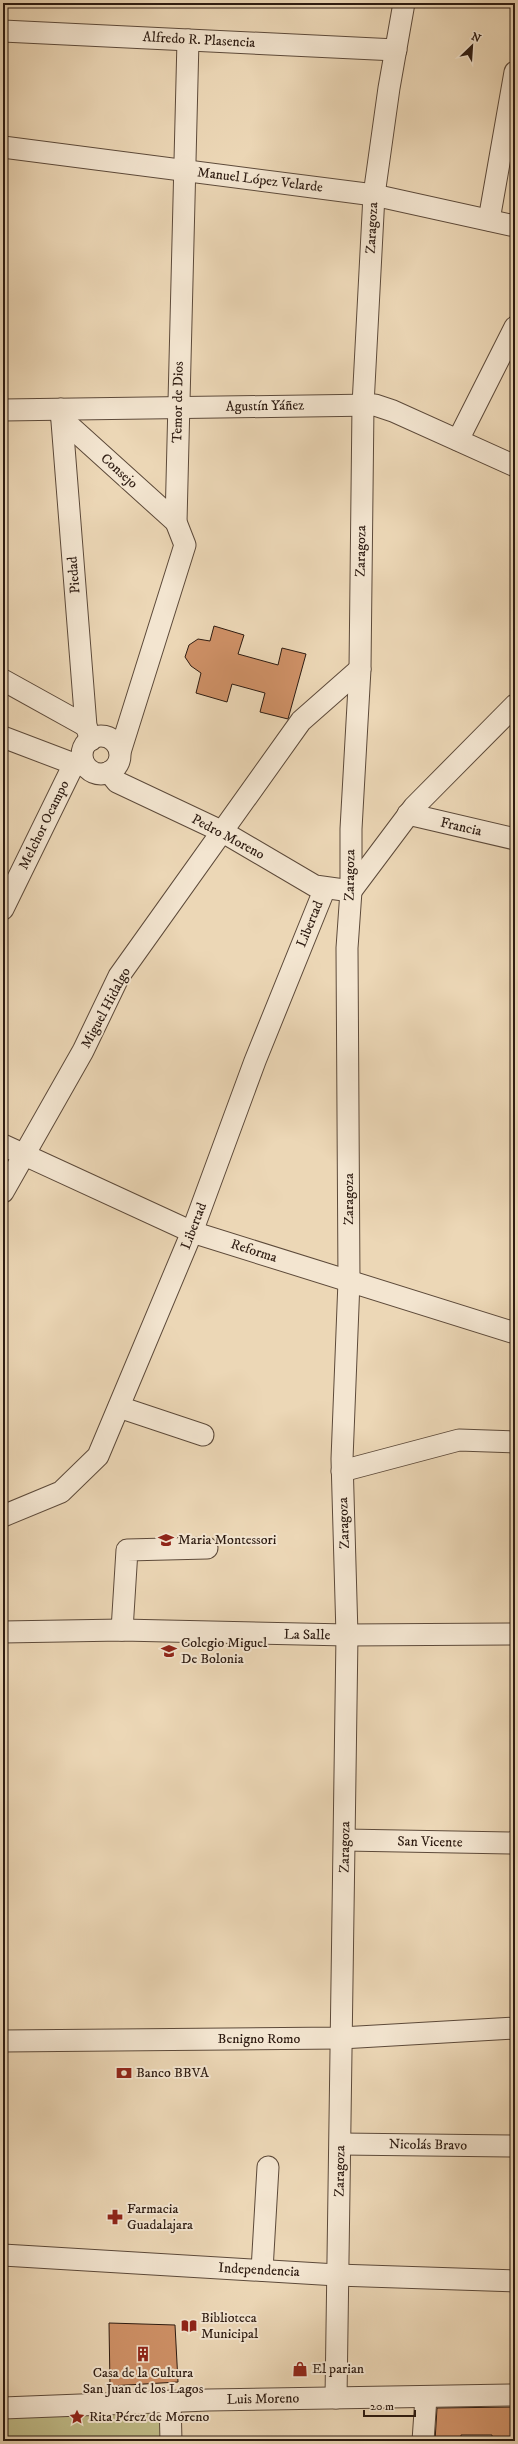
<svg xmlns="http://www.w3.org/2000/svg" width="518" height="2444" font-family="'IM FELL DW Pica',serif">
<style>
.green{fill:#c0bc88;stroke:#766c4c}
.building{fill:#cf9167;stroke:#2d1b11}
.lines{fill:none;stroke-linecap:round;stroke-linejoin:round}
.minor-casing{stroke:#5d4a3a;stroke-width:23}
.minor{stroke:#f3e5d0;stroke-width:21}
.labels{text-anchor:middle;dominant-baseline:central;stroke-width:4;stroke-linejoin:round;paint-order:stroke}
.street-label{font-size:14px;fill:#2d1b11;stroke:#f3e5d0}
.poi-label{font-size:14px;fill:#2d1b11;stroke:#f3e5d0;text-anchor:start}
</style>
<rect width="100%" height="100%" fill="#ecd7b6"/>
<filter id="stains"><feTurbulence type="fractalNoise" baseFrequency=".005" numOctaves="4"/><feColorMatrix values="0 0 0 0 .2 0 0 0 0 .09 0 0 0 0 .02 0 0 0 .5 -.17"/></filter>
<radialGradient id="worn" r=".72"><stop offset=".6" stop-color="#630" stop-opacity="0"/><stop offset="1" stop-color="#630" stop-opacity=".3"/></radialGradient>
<path class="green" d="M161 2408 162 2441H3V2409Z"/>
<g class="building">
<path d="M214 626 244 635 238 654 278 665 282 648 306 654 288 719 260 712 265 693 232 684 227 702 196 693 201 673 191 666 185 657 189 645 198 639 210 641Z"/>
<path d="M109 2323 175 2325 178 2382 110 2386Z"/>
<path d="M515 2407V2441H492V2435H461V2441H435L437 2408Z"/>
</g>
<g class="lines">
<defs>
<g id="minor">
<path d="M3 31 396 50"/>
<path d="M3 147 374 195 515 226"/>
<path d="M489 220 515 72"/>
<path d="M61 409 86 726 91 740"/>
<path d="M3 410 375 405 393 411 515 466"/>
<path d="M62 419 176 522"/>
<path d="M458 440 515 327"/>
<path d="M3 680 86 726"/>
<circle cx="101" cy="755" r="19"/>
<path d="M3 737 74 764 83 763"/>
<path d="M120 752 185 545 176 522 188 40"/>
<path d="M109 772 117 782 223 832 315 886 351 891 414 807 515 705"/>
<path d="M408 814 515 839"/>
<path d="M3 909 74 764"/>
<path d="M3 1145 192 1232 515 1333"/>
<path d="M3 1192 83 1051 119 976 301 721 360 669"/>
<path d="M119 1407 203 1435"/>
<path d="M342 1471 459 1440 515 1442"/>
<path d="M3 1516 61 1492 98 1456 192 1232 255 1061 325 888"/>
<path d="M122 1630 127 1550 207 1548"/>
<path d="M3 1632 122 1630 347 1635 515 1634"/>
<path d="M345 1840 515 1843"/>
<path d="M3 2041 341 2038 515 2028"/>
<path d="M341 2144 515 2146"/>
<path d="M3 2255 337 2275 515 2281"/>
<path d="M262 2270 268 2167"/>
<path d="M336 2398 347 1635 342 1459 349 1281 347 948 351 891V829L360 669 363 405 374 195 389 88 404 3"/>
<path d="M170 2401 171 2441"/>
<path d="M3 2408 208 2400 515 2395"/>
<path d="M423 2441 426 2397"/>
</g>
</defs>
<use href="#minor" class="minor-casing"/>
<use href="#minor" class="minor"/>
</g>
<defs>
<symbol id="school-bare" viewBox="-9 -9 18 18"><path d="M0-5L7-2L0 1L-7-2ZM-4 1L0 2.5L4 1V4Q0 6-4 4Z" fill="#8f2418" stroke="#f3e5d0" stroke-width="2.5" paint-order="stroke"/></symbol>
<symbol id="bank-bare" viewBox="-9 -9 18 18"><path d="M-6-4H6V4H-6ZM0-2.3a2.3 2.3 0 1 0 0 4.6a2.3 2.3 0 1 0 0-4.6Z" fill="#8f2418" stroke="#f3e5d0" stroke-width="2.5" paint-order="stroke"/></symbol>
<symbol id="pharmacy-bare" viewBox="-9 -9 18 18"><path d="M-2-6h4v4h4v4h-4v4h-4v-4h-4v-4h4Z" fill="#8f2418" stroke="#f3e5d0" stroke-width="2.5" paint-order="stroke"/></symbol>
<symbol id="library-bare" viewBox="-9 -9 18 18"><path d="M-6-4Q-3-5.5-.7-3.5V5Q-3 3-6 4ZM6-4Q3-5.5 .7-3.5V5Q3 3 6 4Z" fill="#8f2418" stroke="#f3e5d0" stroke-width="2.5" paint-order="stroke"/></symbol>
<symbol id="building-bare" viewBox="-9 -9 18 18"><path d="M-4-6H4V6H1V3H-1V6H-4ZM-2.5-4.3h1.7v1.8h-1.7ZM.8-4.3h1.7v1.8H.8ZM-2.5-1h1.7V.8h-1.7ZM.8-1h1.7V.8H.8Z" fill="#8f2418" stroke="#f3e5d0" stroke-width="2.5" paint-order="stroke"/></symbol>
<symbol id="shop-bare" viewBox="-9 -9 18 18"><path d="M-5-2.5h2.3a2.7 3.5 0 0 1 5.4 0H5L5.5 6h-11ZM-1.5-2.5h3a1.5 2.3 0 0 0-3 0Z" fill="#8f2418" stroke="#f3e5d0" stroke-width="2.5" paint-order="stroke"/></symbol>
<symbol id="sight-bare" viewBox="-9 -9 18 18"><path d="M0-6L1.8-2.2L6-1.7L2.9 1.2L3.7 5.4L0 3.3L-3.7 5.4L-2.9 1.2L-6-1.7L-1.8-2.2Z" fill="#8f2418" stroke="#f3e5d0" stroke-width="2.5" paint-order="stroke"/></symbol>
</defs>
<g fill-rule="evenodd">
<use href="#school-bare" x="155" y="1529" width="22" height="22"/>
<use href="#school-bare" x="158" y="1640" width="22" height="22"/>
<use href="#bank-bare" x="113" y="2062" width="22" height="22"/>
<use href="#pharmacy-bare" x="104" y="2206" width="22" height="22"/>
<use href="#library-bare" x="178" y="2315" width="22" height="22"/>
<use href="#building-bare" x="132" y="2343" width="22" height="22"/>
<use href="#shop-bare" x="289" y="2358" width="22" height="22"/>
<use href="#sight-bare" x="66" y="2406" width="22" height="22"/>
</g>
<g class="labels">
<g class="street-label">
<text transform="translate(199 40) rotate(3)">Alfredo R. Plasencia</text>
<text transform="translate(260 180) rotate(7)">Manuel López Velarde</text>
<text transform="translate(372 228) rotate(-87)">Zaragoza</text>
<text transform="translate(178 402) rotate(-89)">Temor de Dios</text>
<text transform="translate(265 406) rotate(-1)">Agustín Yáñez</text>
<text transform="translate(119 471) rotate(42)">Consejo</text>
<text transform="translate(361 551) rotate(-89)">Zaragoza</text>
<text transform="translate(74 575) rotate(-95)">Piedad</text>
<text transform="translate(44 825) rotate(-64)">Melchor Ocampo</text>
<text transform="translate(461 827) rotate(13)">Francia</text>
<text transform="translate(228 837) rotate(28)">Pedro Moreno</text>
<text transform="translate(350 875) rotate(-89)">Zaragoza</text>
<text transform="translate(310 924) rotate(-68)">Libertad</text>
<text transform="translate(106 1008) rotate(-62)">Miguel Hidalgo</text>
<text transform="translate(349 1199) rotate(-90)">Zaragoza</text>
<text transform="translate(194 1226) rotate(-69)">Libertad</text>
<text transform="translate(254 1251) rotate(18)">Reforma</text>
<text transform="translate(344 1523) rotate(-92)">Zaragoza</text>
<text transform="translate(307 1635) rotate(1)">La Salle</text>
<text transform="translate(430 1842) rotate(1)">San Vicente</text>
<text transform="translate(345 1847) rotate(-89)">Zaragoza</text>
<text x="259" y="2039">Benigno Romo</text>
<text transform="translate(428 2145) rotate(1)">Nicolás Bravo</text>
<text transform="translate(340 2171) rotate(-89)">Zaragoza</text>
<text transform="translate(259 2270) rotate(3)">Independencia</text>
<text transform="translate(263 2399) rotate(-1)">Luis Moreno</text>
</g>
<g class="poi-label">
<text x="178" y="1540">Maria Montessori</text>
<text x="181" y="1643">Colegio Miguel<tspan x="181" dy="16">De Bolonia</tspan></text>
<text x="136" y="2073">Banco BBVA</text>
<text x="127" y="2209">Farmacia<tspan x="127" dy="16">Guadalajara</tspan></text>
<text x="201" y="2318">Biblioteca<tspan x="201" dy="16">Municipal</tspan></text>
<text x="312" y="2369">El parian</text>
<text x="143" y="2373" text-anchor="middle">Casa de la Cultura<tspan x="143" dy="16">San Juan de los Lagos</tspan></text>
<text x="89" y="2417">Rita Pérez de Moreno</text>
</g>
</g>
<rect width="518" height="2444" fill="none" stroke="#ecd7b6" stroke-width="16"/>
<rect x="4" y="4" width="510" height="2436" fill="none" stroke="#2d1b11" stroke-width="2"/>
<rect x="8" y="8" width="502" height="2428" fill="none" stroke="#2d1b11"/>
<g transform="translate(472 46) rotate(25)" stroke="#f3e5d0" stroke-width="3" paint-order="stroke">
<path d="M0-3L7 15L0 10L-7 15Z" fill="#2d1b11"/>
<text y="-6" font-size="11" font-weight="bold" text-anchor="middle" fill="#2d1b11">N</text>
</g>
<path d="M364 2410v6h51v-6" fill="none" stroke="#2d1b11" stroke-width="2"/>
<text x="370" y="2410" font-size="12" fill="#2d1b11" stroke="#f3e5d0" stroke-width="3" paint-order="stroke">20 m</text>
<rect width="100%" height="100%" filter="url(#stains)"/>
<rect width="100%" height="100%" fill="url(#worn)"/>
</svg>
